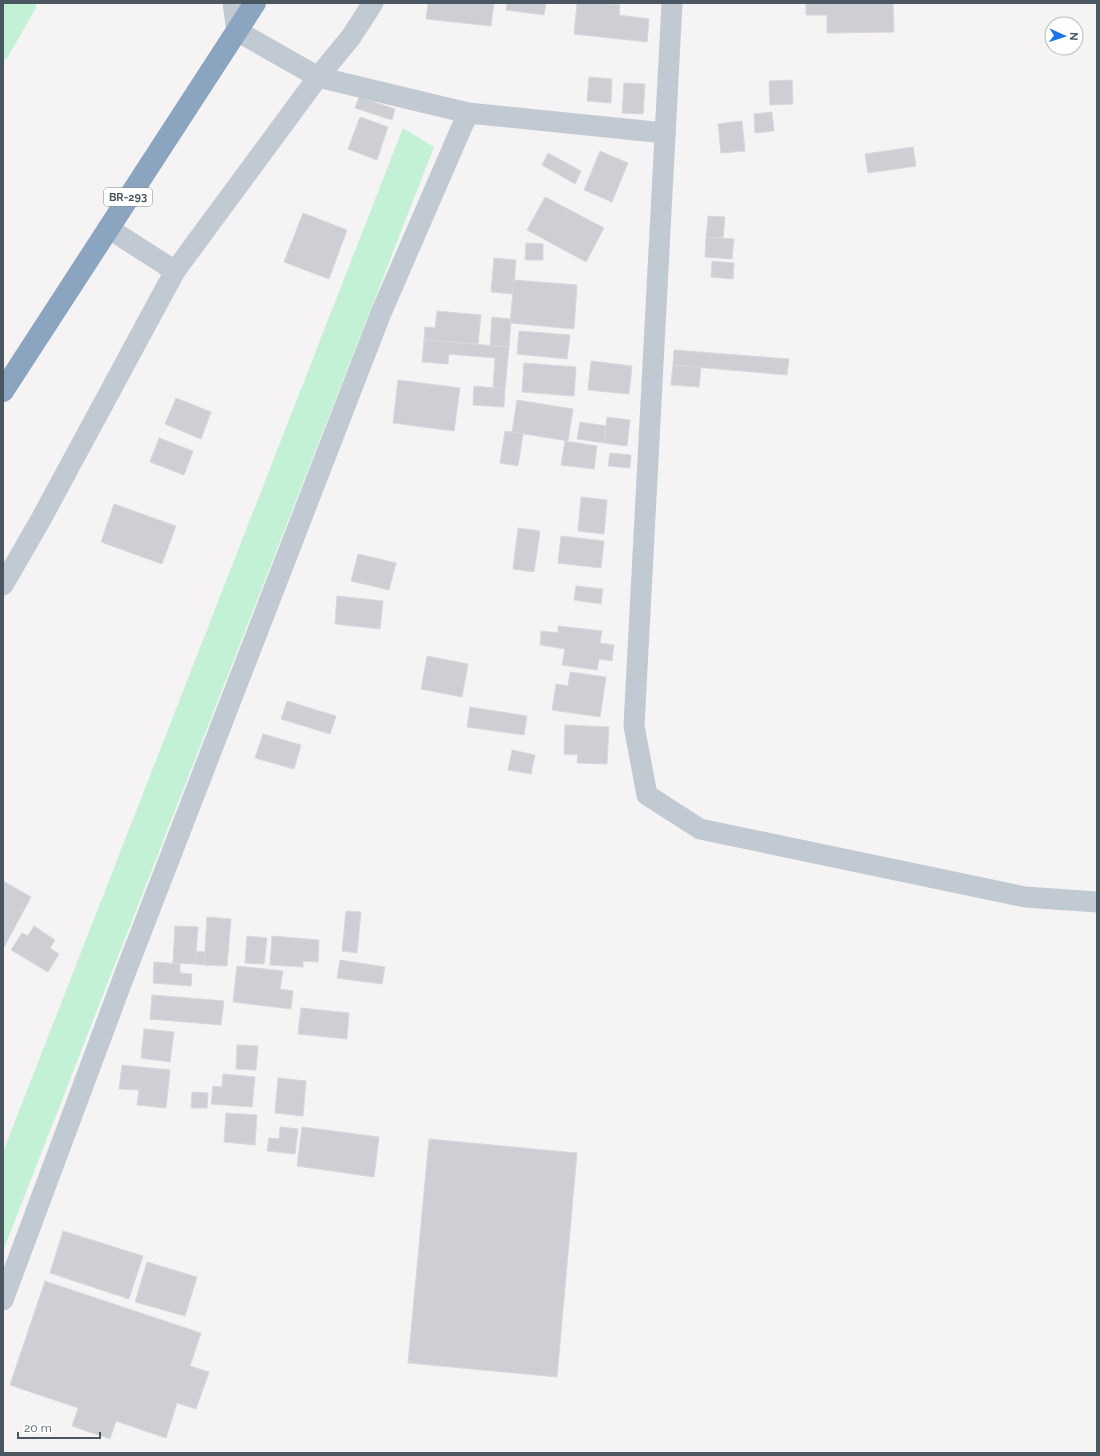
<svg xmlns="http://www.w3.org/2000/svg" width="1100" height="1456" font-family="Raleway,sans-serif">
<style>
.green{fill:#c3f1d5}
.building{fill:#cdcfd5;stroke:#d7d9de}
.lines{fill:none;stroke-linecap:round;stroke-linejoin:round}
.street{stroke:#c1cad2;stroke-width:21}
.highway{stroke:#8ba5c1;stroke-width:22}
.labels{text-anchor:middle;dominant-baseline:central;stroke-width:3;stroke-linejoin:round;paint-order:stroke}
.shield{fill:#fff;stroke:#808990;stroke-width:1}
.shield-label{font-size:11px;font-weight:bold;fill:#4a5661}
</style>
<rect width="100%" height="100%" fill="#f5f3f3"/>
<g class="green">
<path d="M3 3H33L37 6 6 60 3 59Z"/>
<path d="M403 128 434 147 3 1251V1152Z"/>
</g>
<g class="building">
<path d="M428 3H494L491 26 426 19Z"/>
<path d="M507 3H546L544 15 506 10Z"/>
<path d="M577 3H603L620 5 619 15 649 19 647 42 574 34Z"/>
<path d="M806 3H893L894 32 827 33V15H806Z"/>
<path d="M589 77 612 79 611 103 587 101Z"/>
<path d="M792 80 793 104 770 105 769 81Z"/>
<path d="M624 83 645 84 643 114 622 113Z"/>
<path d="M359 97 395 109 392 120 355 108Z"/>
<path d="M772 112 774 131 755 133 754 114Z"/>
<path d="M360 117 388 127 377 160 348 149Z"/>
<path d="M742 121 745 151 721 153 718 124Z"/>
<path d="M913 147 916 166 868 173 865 154Z"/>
<path d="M600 151 628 163 612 202 584 190Z"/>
<path d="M548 153 581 171 575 184 542 165Z"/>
<path d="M545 197 604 228 586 262 527 230Z"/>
<path d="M303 213 347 230 329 279 284 262Z"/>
<path d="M708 216 725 217 723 238 706 237Z"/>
<path d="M706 237 734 239 732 259 705 257Z"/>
<path d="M526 243 543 244V260H525Z"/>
<path d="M494 258 516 260 513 294 491 292Z"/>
<path d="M712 261 734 263 733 279 711 277Z"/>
<path d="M514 280 577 285 574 329 510 323Z"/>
<path d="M437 311 481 315 478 344 424 340 425 327 435 328Z"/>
<path d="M492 317 511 319 509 347 490 345Z"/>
<path d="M519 331 570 335 567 359 517 354Z"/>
<path d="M424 340 509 347 505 389 493 388 495 358 449 354 448 364 422 362Z"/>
<path d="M674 350 789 359 787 375 673 365Z"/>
<path d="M591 361 632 366 629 394 588 390Z"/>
<path d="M524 363 576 367 574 396 522 392Z"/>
<path d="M673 365 701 367 699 387 671 385Z"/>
<path d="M398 380 460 388 454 431 393 423Z"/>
<path d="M474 386 505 389 504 407 473 405Z"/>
<path d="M176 398 211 412 201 439 165 424Z"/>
<path d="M517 400 573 409 568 441 512 432Z"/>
<path d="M607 417 630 420 627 446 604 443Z"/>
<path d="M580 422 606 426 604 443 577 439Z"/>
<path d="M505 431 523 434 518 466 500 463Z"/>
<path d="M159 438 193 451 184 475 150 462Z"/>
<path d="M565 441 597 446 594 469 561 465Z"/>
<path d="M610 453 631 455 630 468 608 466Z"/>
<path d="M581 497 607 500 604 534 578 531Z"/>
<path d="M114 504 176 526 162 564 101 542Z"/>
<path d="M518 528 540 531 534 572 513 569Z"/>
<path d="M561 536 604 541 601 568 558 563Z"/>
<path d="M358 554 396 563 389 590 351 581Z"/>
<path d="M576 586 603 589 601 604 574 600Z"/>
<path d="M337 596 383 601 380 629 335 624Z"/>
<path d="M558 626 602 631 600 643 614 645 612 661 599 659 597 670 562 665 565 649 540 645 541 631 558 633Z"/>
<path d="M427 656 468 664 462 697 421 689Z"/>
<path d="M570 672 606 677 600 717 552 710 556 684 568 686Z"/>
<path d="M287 701 336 716 330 734 281 719Z"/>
<path d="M470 707 527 716 524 735 467 727Z"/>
<path d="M565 725 609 727 607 764 577 763 578 755 564 754Z"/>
<path d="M263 734 301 745 294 769 255 758Z"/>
<path d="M512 750 535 755 531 774 508 770Z"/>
<path d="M3 881 31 897 3 949Z"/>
<path d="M346 911 361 912 357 953 342 951Z"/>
<path d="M207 917 231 919 227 966 204 965Z"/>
<path d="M34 926 55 940 50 948 59 954 48 972 11 950 22 933 28 936Z"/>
<path d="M175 926 198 927 195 964 173 963Z"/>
<path d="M247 936 267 938 264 964 245 963Z"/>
<path d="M272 936 319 940 318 962 303 961V967L270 965Z"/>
<path d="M196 951 205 952 204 965 195 964Z"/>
<path d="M340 960 385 967 382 984 337 978Z"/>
<path d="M154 962 180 964V973L192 974 191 986 153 983Z"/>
<path d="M237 966 283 971 280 989 293 991 291 1009 233 1002Z"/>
<path d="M152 995 224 1001 221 1025 150 1019Z"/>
<path d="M301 1008 349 1013 347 1039 298 1034Z"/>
<path d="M144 1029 174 1032 170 1062 141 1058Z"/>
<path d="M237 1045 258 1046 256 1070 236 1069Z"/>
<path d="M122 1065 170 1070 166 1108 137 1105 139 1090 119 1089Z"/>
<path d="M223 1074 255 1077 252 1107 211 1104 213 1086 222 1087Z"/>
<path d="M278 1078 306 1081 303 1116 275 1113Z"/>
<path d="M192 1092 208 1093 207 1108H191Z"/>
<path d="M226 1113 257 1115 255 1145 224 1142Z"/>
<path d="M280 1127 298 1129 295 1154 267 1151 269 1138 279 1139Z"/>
<path d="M302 1127 379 1137 374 1177 297 1166Z"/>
<path d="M429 1139 577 1153 557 1377 408 1363Z"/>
<path d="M63 1231 143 1256 129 1299 50 1273Z"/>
<path d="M147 1262 197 1277 185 1316 135 1302Z"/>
<path d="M45 1281 201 1333 190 1366 209 1372 196 1409 177 1403 166 1438 116 1421 110 1439 72 1426 78 1408 10 1385Z"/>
</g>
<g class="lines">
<g class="street">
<path d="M233 3 237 31 318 77 468 113 665 133"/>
<path d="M672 3 634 726 647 795 700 829 1025 897 1097 902"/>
<path d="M108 228 175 271"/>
<path d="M3 585 40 521 175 271 318 77 351 37 373 3"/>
<path d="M3 1300 124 976 381 313 468 113"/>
</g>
<path class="highway" d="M3 391 255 3"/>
</g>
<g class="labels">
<rect class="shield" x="104" y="188" width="48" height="18" rx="3"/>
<g class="shield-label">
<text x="128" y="197">BR-293</text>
</g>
</g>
<rect width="1100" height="1456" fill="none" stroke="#4a5661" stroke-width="8"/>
<g transform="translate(1064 36) rotate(93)"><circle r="19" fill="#ffffff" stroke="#b7bbc0"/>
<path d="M0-3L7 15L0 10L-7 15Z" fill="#1a73e8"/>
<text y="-6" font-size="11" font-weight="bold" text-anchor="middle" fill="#4a5661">N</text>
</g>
<path d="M18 1432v6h82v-6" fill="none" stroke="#4a5661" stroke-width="2"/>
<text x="24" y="1432" font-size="12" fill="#4a5661" stroke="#ffffff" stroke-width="3" paint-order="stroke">20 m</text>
</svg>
